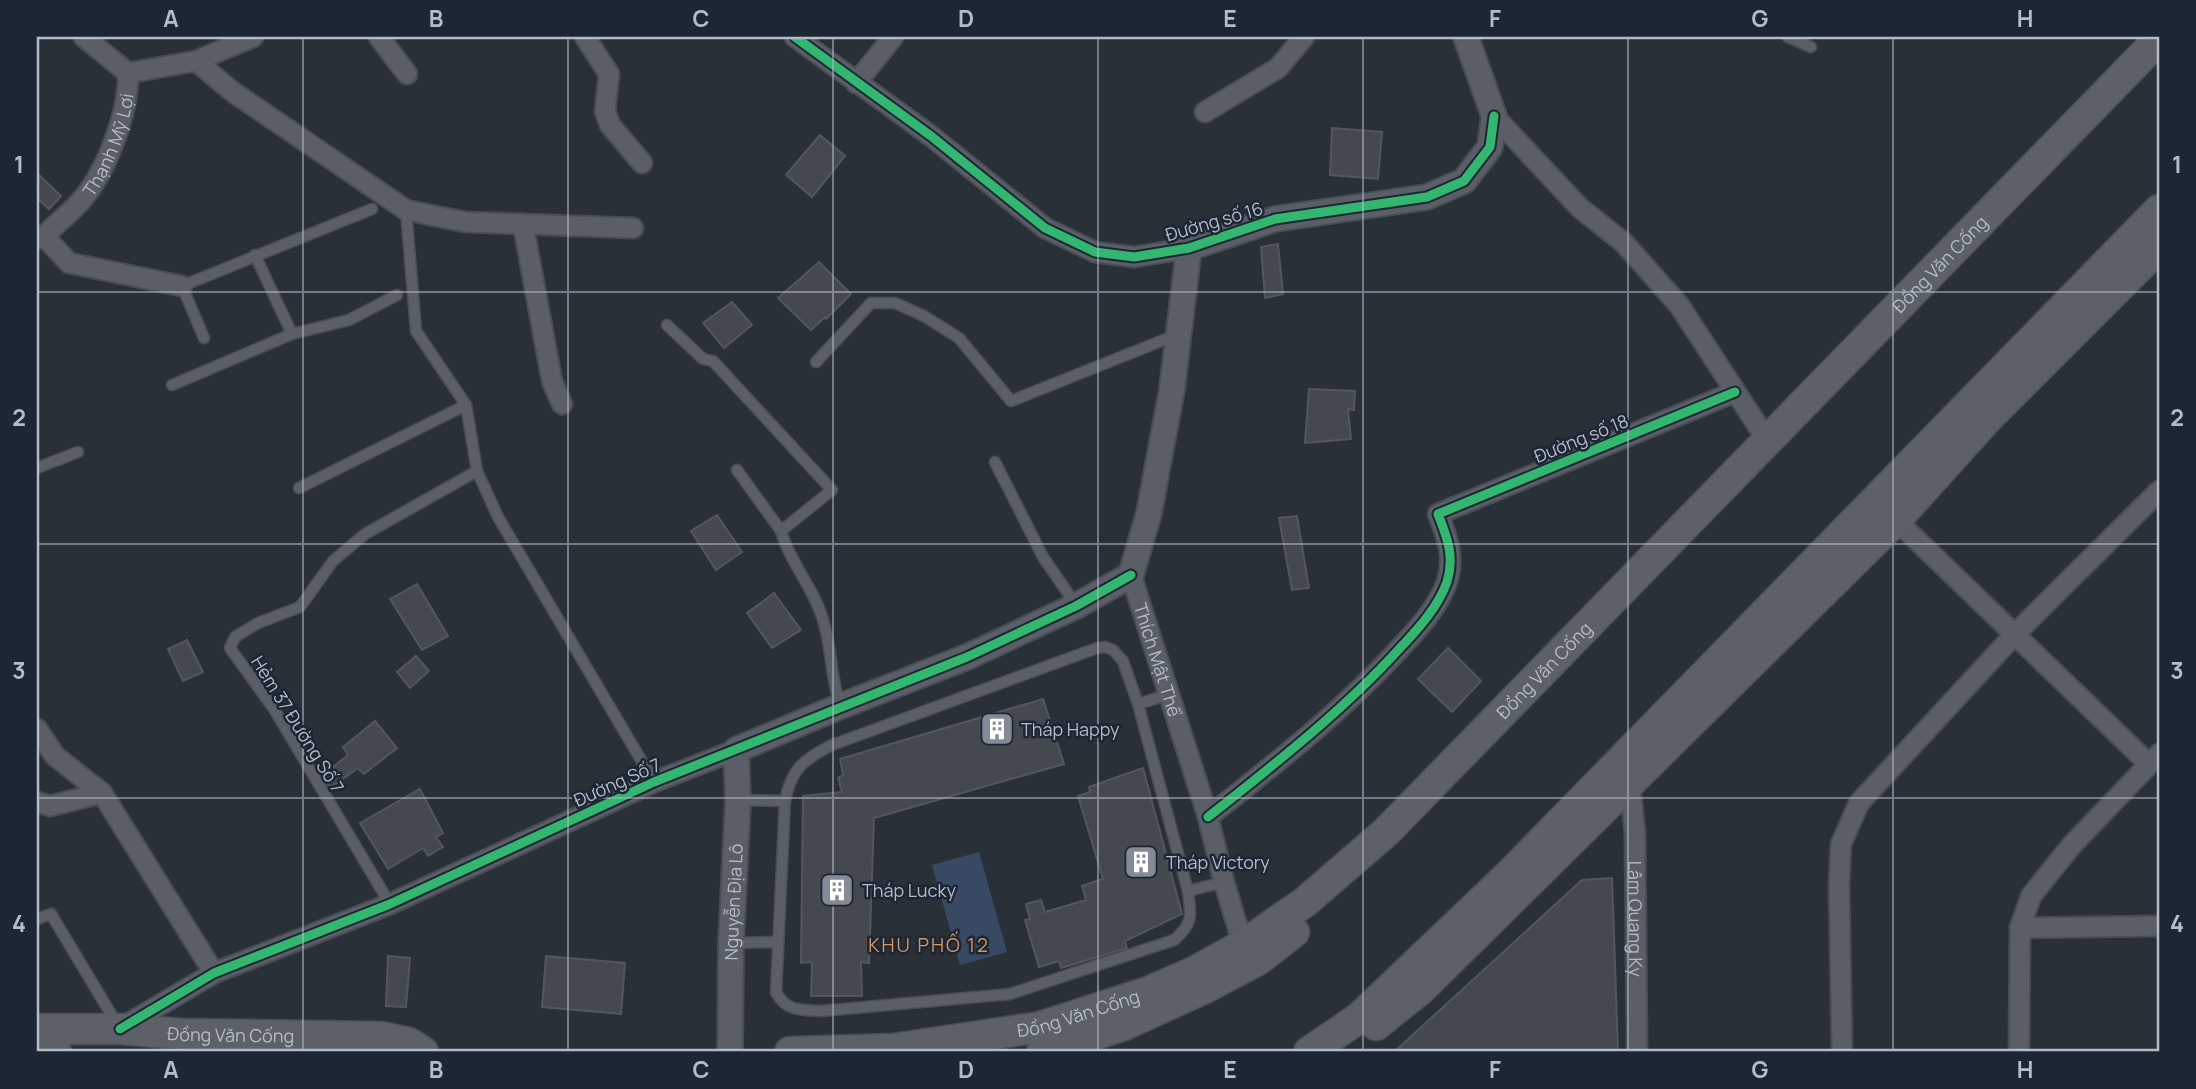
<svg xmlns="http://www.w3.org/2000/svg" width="2196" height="1089" font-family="Manrope,sans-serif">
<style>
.water{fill:#384963}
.building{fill:#444950;stroke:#52575f;stroke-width:2}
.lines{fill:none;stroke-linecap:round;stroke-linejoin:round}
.service-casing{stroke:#484c53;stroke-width:13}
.minor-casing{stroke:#484c53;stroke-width:23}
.tertiary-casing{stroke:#484c53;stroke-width:28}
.primary-casing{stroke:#484c55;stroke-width:33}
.service{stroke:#5a5e66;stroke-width:10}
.minor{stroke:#5a5e66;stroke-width:19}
.tertiary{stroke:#5a5e66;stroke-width:24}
.primary{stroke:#5c6168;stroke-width:30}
.cycleway-casing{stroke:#1d2633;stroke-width:13}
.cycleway{stroke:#33b770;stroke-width:9}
.grid{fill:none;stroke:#b4bcc9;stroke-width:2;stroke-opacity:0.55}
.labels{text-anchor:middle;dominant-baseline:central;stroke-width:5;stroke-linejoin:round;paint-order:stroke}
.street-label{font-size:18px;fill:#b4bcc9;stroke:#1d2633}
.poi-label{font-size:18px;fill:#b4bcc9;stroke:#1d2633;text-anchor:start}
.neighbourhood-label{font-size:19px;letter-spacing:2px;fill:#d59563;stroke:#1d2633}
.neatline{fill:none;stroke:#b4bcc9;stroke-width:2.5}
.grid-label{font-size:23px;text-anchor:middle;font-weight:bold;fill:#b4bcc9}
</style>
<rect width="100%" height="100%" fill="#2a3038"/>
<path class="water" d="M979 852 1007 952 960 965 932 865Z"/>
<g class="building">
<path d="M1332 128 1382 132 1378 179 1330 175Z"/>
<path d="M820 135 845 156 812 197 786 175Z"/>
<path d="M37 173 61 196 49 209 37 198Z"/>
<path d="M1278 244 1283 294 1265 298 1261 247Z"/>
<path d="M819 262 851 294 826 319 825 317 811 330 778 298Z"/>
<path d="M732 302 752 325 724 348 703 323Z"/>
<path d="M1309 389 1355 391 1354 410 1348 409 1351 439 1305 443Z"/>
<path d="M717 515 742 552 716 570 691 531Z"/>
<path d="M1297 516 1309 588 1292 590 1279 518Z"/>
<path d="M417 584 448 636 422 650 390 599Z"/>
<path d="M774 593 801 630 772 648 747 613Z"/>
<path d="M187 640 203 672 183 681 168 649Z"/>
<path d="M1448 648 1481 681 1452 712 1418 679Z"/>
<path d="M416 656 429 671 410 688 397 672Z"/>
<path d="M1043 699 1064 764 874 818 869 963 861 962 862 996H811L812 962 801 963 803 796 842 792 838 778 843 775 840 759Z"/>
<path d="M375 721 397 748 364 774 358 768 330 788 322 776 348 755 343 747Z"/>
<path d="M1143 768 1182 914 1125 941 1127 948 1061 968 1059 961 1039 967 1025 920 1030 919 1026 904 1041 900 1045 912 1086 900 1082 886 1103 879 1078 796 1090 792 1089 787Z"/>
<path d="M420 789 443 833 436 837 443 847 428 856 423 848 388 869 360 823Z"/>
<path d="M1612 878 1618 1052H1394L1582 880Z"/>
<path d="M388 956 410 958 406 1007 386 1006Z"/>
<path d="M546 956 625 963 621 1014 542 1007Z"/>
</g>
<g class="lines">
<defs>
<g id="service">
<path d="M1788 37 1811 47"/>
<path d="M406 210 416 331 466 405 477 471 498 517 654 782"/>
<path d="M255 255 292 334"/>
<path d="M667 325 703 359 713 361 832 490 781 531 737 470"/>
<path d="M204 338 182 286 372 209"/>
<path d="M816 362 871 303H895L924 316 959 338 1011 401 1176 335"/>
<path d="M172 385 292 334 349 320 397 295"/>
<path d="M995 462 1043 557 1076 605"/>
<path d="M37 468 78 452"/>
<path d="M299 488 466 405"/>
<path d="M781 531C790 563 814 588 823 620 832 648 830 675 840 705"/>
<path d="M1105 647 1113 650 1123 661 1138 704 1188 891C1191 915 1194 923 1174 940L1010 994 821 1011C801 1010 785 1011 776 992L785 801C791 769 804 759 832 745L1097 648Z"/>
<path d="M1138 704 1170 694"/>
<path d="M740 800 785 801"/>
<path d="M1188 891 1224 882"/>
<path d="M390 904 274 709 230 648 235 637 258 623 300 607 333 561 365 534 477 471"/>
<path d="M37 919 51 914 117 1024"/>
<path d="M733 943 778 942"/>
</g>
<g id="minor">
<path d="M84 37 128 73"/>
<path d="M379 37 407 74"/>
<path d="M585 37 609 74 605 111 610 125 642 163"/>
<path d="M795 37 931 136 1045 228 1095 252 1134 257 1189 248"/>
<path d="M196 61 233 92 406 210 465 222 633 228"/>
<path d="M856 83 893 37"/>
<path d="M1205 112 1278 68 1304 37"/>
<path d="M1494 116 1580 208 1624 243 1679 305 1767 440"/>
<path d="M523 224 552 381 562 404"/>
<path d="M44 236 69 263 182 286"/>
<path id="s1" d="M37 239 44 236C55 225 68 215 79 203 106 174 129 112 128 73L196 61 253 37"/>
<path d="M1896 520 2149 764"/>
<path id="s2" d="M1131 575 1208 817 1224 882 1243 945"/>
<path d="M37 729 55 756 102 793"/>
<path id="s3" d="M1630 784 1635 833 1637 1052"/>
<path d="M37 802 50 806 102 793 214 973"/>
<path d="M1208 817C1275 764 1344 710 1401 647 1419 628 1438 607 1447 582 1455 557 1447 537 1438 514L1735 392"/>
<path d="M2020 928 2159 926"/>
<path d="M121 1028 214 973 390 904 654 782 736 750"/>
<path d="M1842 1052 1839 884 1841 844 1859 803 2015 634 2159 491"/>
<path d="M2019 1052 2020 928 2031 896 2071 846 2159 754"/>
</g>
<g id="tertiary">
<path id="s4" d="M730 1052 731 943 738 800 736 750 841 706 967 657 1076 606 1131 575 1149 513 1172 389 1189 248 1275 219 1427 197 1464 181 1490 147 1494 116 1466 37"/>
</g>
<g id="primary">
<path d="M1376 1025 1421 989 1896 520 1987 419 2159 247"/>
<path id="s5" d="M37 1029H120L182 1034 381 1037 409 1043 423 1052"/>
<path d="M37 1052H56"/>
<path id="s6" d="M790 1052 893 1049 1040 1027 1148 992 1196 971 1243 945 1305 902 1386 832 2159 39"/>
<path d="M1042 1052 1124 1025 1207 987 1258 960 1294 932"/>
<path d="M1309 1052 1359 1018 1509 875 2159 210"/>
</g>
</defs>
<use href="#service" class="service-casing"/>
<use href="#minor" class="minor-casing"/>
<use href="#tertiary" class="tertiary-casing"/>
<use href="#primary" class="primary-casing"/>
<use href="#service" class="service"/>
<use href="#minor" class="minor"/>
<use href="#tertiary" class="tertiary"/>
<use href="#primary" class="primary"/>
<defs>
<g id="cycleway">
<path d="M795 37 931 136 1045 228 1095 252 1134 257 1189 248 1275 219 1427 197 1464 181 1490 147 1494 116"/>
<path d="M1208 817C1275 764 1344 710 1401 647 1419 628 1438 607 1447 582 1455 557 1447 537 1438 514L1735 392"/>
<path d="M120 1029 214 973 390 904 654 782 967 657 1076 606 1131 575"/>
</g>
</defs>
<use href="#cycleway" class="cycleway-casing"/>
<use href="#cycleway" class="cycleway"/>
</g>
<path class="grid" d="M303 37V1052M568 37V1052M833 37V1052M1098 37V1052M1363 37V1052M1628 37V1052M1893 37V1052M37 292H2159M37 544H2159M37 798H2159"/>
<defs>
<symbol id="building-square" viewBox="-11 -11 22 22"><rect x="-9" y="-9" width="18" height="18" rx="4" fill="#848b96" stroke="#1d2633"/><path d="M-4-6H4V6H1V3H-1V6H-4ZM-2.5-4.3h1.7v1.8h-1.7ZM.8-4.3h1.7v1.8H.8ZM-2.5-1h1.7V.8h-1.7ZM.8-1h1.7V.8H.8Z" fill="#fff"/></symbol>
</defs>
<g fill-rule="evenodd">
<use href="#building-square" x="978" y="710" width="38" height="38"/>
<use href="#building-square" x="1122" y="843" width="38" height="38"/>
<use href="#building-square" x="818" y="871" width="38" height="38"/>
</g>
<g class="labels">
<g class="street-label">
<text stroke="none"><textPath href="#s1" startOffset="122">Thạnh Mỹ Lợi</textPath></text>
<text transform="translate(1214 221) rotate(-16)">Đường số 16</text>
<text stroke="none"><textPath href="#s6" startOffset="1447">Đồng Văn Cống</textPath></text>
<text transform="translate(1581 438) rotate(-22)">Đường số 18</text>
<text stroke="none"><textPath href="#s2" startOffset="89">Thích Mật Thể</textPath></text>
<text stroke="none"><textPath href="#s6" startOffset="880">Đồng Văn Cống</textPath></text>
<text transform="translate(298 724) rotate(58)">Hẻm 37 Đường Số 7</text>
<text transform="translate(617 782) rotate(-24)">Đường Số 7</text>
<text stroke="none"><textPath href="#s4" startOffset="150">Nguyễn Địa Lô</textPath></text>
<text stroke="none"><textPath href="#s3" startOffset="135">Lâm Quang Ky</textPath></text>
<text stroke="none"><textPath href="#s6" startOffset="292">Đồng Văn Cống</textPath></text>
<text stroke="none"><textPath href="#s5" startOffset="194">Đồng Văn Cống</textPath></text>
</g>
<g class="poi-label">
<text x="1021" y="729">Tháp Happy</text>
<text x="1166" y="862">Tháp Victory</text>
<text x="862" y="890">Tháp Lucky</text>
</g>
<g class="neighbourhood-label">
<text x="929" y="945">KHU PHỐ 12</text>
</g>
</g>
<rect width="2196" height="1089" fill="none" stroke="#1d2633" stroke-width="77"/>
<rect x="38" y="38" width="2120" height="1012" class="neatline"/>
<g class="grid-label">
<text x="171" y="27">A</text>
<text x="436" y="27">B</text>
<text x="701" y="27">C</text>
<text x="966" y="27">D</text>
<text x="1230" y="27">E</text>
<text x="1495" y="27">F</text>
<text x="1760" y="27">G</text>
<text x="2025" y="27">H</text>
<text x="19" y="173">1</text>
<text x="2177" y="173">1</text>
<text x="19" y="426">2</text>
<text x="2177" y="426">2</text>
<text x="19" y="679">3</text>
<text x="2177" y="679">3</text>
<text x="19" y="932">4</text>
<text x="2177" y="932">4</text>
<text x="171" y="1078">A</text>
<text x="436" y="1078">B</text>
<text x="701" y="1078">C</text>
<text x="966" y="1078">D</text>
<text x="1230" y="1078">E</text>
<text x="1495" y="1078">F</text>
<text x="1760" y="1078">G</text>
<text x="2025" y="1078">H</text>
</g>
</svg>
